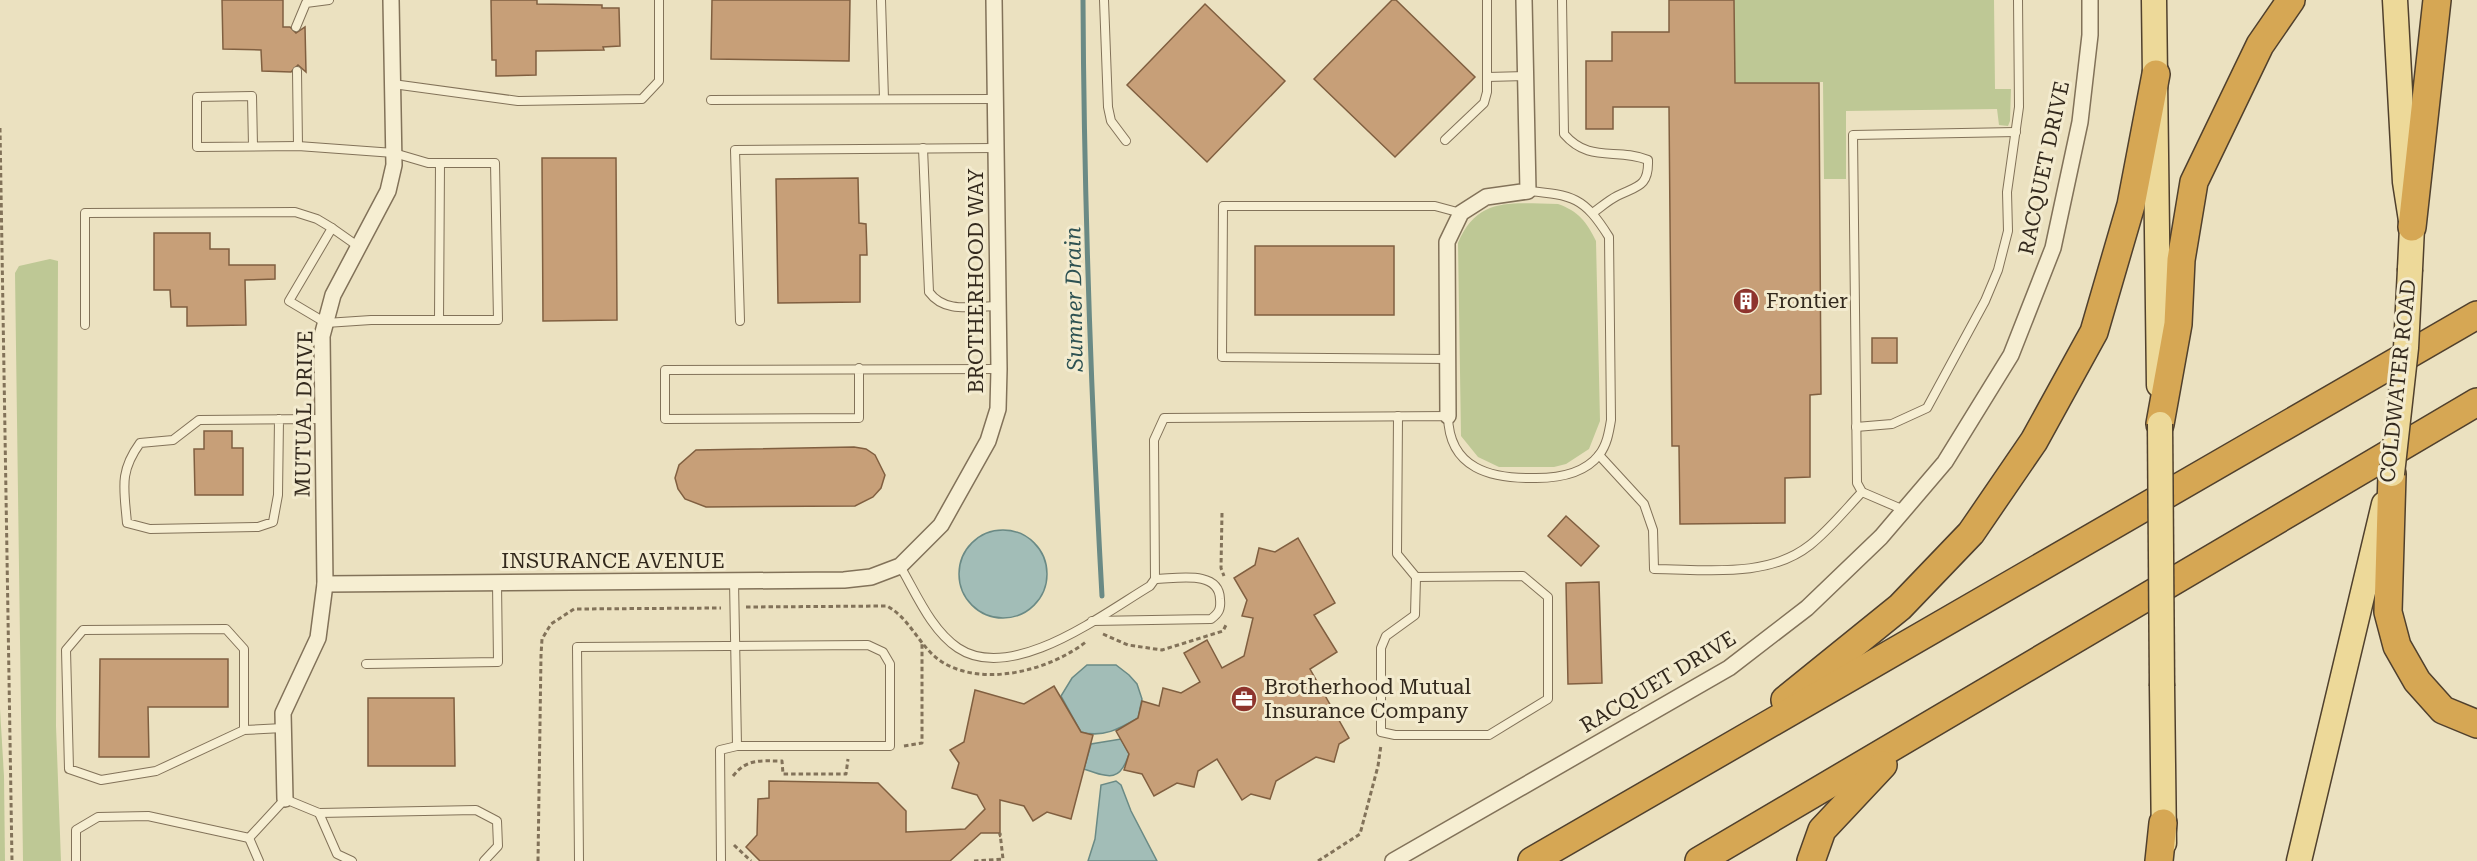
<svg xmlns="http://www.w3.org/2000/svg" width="2477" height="861" font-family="'Roboto Serif',serif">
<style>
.green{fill:#bec895}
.water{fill:#a2bdb7;stroke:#6a8a85;stroke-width:1.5}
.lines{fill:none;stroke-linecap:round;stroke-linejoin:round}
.stream{stroke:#6a8a85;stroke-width:5}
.building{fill:#c79f78;stroke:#805f40;stroke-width:1.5}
.service-casing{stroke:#827259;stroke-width:10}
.minor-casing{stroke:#827259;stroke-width:18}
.primary-casing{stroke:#50402d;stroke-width:27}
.motorway-casing{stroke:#50402d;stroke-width:30}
.path{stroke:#827259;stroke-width:3;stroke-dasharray:4.5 3;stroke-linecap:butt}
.service{stroke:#f6eed2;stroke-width:8}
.minor{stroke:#f6eed2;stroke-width:15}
.primary{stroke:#edd999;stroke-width:24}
.motorway{stroke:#d6a754;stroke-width:27}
.primary-bridge-casing{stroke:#50402d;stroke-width:27;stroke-linecap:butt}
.primary-bridge{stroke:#edd999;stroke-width:24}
.labels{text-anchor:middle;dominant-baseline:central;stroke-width:6;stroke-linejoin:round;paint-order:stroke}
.street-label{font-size:21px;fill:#33291d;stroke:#f3ebcf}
.poi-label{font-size:21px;fill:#33291d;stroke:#f3ebcf;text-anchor:start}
.water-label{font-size:22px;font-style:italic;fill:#2d5152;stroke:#f3ebcf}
</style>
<rect width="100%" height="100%" fill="#ebe1c0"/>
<g class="green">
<path d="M1734 0H1994L1995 89H2011L2010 121 2008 126 1999 125 1997 109 1846 111V179H1824L1823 82 1735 83Z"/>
<path d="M1558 204C1578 211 1587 222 1596 241L1600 421 1589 449 1566 464 1554 467H1499L1478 457 1461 436 1458 243C1478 195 1514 204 1558 204Z"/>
<path d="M50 259 58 261 56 726 61 861H23L15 273 19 266Z"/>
<path d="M0 709 4 776 5 861H0Z"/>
</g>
<g class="water">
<circle cx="1003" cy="574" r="44"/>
<path d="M1087 665H1116L1129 675 1137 684 1142 699 1138 718C1119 729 1103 738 1081 732L1061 696 1072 678Z"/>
<path d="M1121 739 1129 754C1120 782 1110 778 1084 769L1091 744Z"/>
<path d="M1116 781 1121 785 1131 811 1157 861H1088L1095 839 1101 785Z"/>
</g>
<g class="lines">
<path class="stream" d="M1083 0C1084 199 1091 398 1102 596"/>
</g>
<g class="building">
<path d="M222 0H283V27H290L296 33 305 27 306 72 298 65 291 72 262 71 261 50 223 49Z"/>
<path d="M491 0H537V4L602 5V8H619L620 46 603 47 604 50 536 51V75L496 76V60H492Z"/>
<path d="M712 0H850L849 61 711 59Z"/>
<path d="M1392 0H1396L1475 77 1395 157 1314 79Z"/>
<path d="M1669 0H1734L1735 83H1819L1821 394 1810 395V477L1785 478V523L1680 524 1679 446H1672L1669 107H1613V129H1586V61H1612V32H1669Z"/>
<path d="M1205 4 1285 81 1207 162 1127 85Z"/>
<path d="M542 158H616L617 320 543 321Z"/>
<path d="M858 178 859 223 866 224 867 255H860V302L778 303 776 179Z"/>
<path d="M154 233H210V249H229V265H275V279L245 280 246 325 187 326V307H171L170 290H154Z"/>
<rect x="1255" y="246" width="139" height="69"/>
<rect x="1872" y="338" width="25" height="25"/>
<path d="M204 431H232V448H243V495H195L194 449H204Z"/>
<path d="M854 447 866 449 875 455 885 475 881 488 873 497 855 506 706 507 685 499 678 489 675 478 679 465 696 450Z"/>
<path d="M1566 516 1599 546 1581 566 1548 536Z"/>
<path d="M1298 538 1335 603 1314 615 1337 652 1310 669 1349 738 1339 744 1334 762 1316 757 1276 781 1270 799 1251 794 1242 800 1217 759 1198 771 1194 787 1177 783 1154 796 1142 774 1124 770 1129 754 1116 731 1138 718 1142 701 1159 706 1163 688 1181 693 1200 682 1184 653 1207 640 1222 668 1244 656 1253 618 1242 616 1247 600 1234 578 1255 565 1259 548 1275 552Z"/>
<path d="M1599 582 1602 683 1568 684 1566 583Z"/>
<path d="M100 659H228V707H148L149 757H99Z"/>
<path d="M1054 686 1081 732 1093 735 1071 819 1047 812 1033 821 1024 806 1000 800V837L999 833H981L950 861H760L746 847 757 835 758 799 769 798V781L878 783 906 811V832L965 829 985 809 977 795 952 788 959 763 950 750 964 742 975 690 1024 704Z"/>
<path d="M368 698H454L455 766H368Z"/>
</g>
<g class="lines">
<defs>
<g id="service">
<path d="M881 0 884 99"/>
<path d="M1104 0 1108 107 1111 121 1126 141"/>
<path d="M1562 0 1564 134C1590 164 1616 147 1648 160 1649 187 1637 186 1617 196 1609 200 1601 207 1594 212"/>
<path d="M296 27 306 3 329 0"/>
<path d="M297 71 298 146"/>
<path d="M1487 77 1527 76"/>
<path d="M393 84 518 101 642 99 659 81V0"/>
<path d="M711 100 995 99"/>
<path d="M1445 140 1484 103 1487 92V0"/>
<path d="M253 146 252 96 197 97V147L298 146 394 153 428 163H495L498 320H371L326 323 289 301 332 228 359 247"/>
<path d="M923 148 929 292C945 314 973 306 998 306"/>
<path d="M439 320 440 163"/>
<path d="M740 321 735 150 996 148"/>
<path d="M85 325V213L295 212 317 219 332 228"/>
<path d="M1448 359 1222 357 1223 206H1435L1461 213"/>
<path d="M859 368V418L665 419V370L999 369"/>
<path d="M1398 416 1397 554 1416 577 1523 576 1548 597V699L1489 735H1395L1381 732V648L1386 636 1415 615 1416 577"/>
<path d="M279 419 278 495 273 522 258 527 150 529 127 523C124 488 119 472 140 443L173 440 199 420 323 419"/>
<path d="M1856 427 1892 424 1927 408 1985 301 1998 270 2008 231 2007 192 2019 107 2018 0"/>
<path d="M1599 455 1644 504 1653 530 1654 569C1705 569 1767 579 1810 545 1829 530 1845 510 1862 492"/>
<path d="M1904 510 1862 492 1857 483 1853 135 2016 132"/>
<path d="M900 566C916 593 931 630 958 648 1012 684 1103 614 1150 586L1155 579 1154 440 1164 418 1448 416C1449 469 1491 479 1536 478 1558 478 1584 474 1599 455 1607 445 1609 432 1611 420L1609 237C1584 197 1573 195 1528 191"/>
<path d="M734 581 737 746"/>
<path d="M1092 621 1211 619C1219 613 1221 609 1220 599 1219 569 1175 579 1155 579"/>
<path d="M366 664 498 662 497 583"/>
<path d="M244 730V649L226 629 83 630 66 650 69 769 101 780 156 771 244 730 283 728"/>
<path d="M319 813 337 854 352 861"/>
<path d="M249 838 285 799 319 813 476 810 497 821 498 846 484 861"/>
<path d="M249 838 259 861"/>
<path d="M76 861V830L98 817 148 816 249 838"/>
<path d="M579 861 577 647 868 645 883 652 890 664V746H737L720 750 721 861"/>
</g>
<g id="minor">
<path d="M1448 416 1447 242 1461 213 1486 197 1528 191 1524 0"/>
<path d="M325 584 844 580 871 577 900 566 941 525 988 441 998 409 999 369 994 0"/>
<path d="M285 799 283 713 318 638 325 584 322 336 333 295 388 191 394 165 391 0"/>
<path d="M1393 861 1729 668 1807 608 1881 537 1945 462 2011 355 2053 248 2080 122 2090 35V0"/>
</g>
<g id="primary">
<path d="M2154 0 2159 385"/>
<path d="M2395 0 2405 182 2412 227 2410 269"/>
<path d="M2162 686 2164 843"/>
<path d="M2299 861 2384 504"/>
</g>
<g id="motorway">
<path d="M2412 227 2437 0"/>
<path d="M2160 424 2178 324 2181 260 2194 182 2260 45 2291 0"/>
<path d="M2392 474 2388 612 2397 646 2417 681 2443 710 2477 724"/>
<path d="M1785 700 1900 607 1971 533 2034 441 2094 332 2131 205 2156 74"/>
<path d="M1532 861 2477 315"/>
<path d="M1699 861 2477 402"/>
<path d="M1811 861 1822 830 1883 765"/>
<path d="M2159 861 2163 823"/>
</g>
</defs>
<use href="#service" class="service-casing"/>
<use href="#minor" class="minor-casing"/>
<use href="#primary" class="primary-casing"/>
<use href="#motorway" class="motorway-casing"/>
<g class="path">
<path d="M0 128 12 861"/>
<path d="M1222 513 1221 568 1224 576"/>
<path d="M746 607 887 606C911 619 919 647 942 662 984 688 1051 670 1087 641"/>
<path d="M1103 634 1128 645 1162 650 1223 631 1227 623"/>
<path d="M904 746 922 743V642"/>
<path d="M733 776C747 758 761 761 782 761L783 774H846L848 759"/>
<path d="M734 845 751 861"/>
<path d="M538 861 541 655 542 639 551 624 574 609 721 608"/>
<path d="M974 861 1003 859 1000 833"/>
<path d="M1318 861 1360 834 1378 766 1381 745"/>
</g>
<use href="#service" class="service"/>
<use href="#minor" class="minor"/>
<use href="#primary" class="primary"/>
<use href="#motorway" class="motorway"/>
<defs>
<g id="primary-bridge">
<path d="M2160 424 2162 686"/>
<path d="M2392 474 2406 348 2410 269"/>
</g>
</defs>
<use href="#primary-bridge" class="primary-bridge-casing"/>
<use href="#primary-bridge" class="primary-bridge"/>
</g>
<defs>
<symbol id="building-disc" viewBox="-11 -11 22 22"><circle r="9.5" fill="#8e342d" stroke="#f3ebcf"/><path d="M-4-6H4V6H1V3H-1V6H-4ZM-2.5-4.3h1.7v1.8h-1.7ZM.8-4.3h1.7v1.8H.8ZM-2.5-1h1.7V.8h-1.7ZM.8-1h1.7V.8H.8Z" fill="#fff"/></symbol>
<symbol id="office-disc" viewBox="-11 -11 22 22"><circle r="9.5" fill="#8e342d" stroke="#f3ebcf"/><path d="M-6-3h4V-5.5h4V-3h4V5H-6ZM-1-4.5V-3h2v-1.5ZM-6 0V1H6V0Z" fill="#fff"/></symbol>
</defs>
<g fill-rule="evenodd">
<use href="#building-disc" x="1731" y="286" width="30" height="30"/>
<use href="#office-disc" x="1229" y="684" width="30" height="30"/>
</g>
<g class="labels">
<g class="street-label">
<text transform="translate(2044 168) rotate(-78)">RACQUET DRIVE</text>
<text transform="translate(976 281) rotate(-90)">BROTHERHOOD WAY</text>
<text transform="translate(2398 381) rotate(-84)">COLDWATER ROAD</text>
<text transform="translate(304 414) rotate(-89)">MUTUAL DRIVE</text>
<text x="613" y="561">INSURANCE AVENUE</text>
<text transform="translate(1658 682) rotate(-31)">RACQUET DRIVE</text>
</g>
<g class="poi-label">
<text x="1766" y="301">Frontier</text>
<text x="1264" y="687">Brotherhood Mutual<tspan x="1264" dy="24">Insurance Company</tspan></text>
</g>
<g class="water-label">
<text transform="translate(1074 299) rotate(-91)">Sumner Drain</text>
</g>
</g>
</svg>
